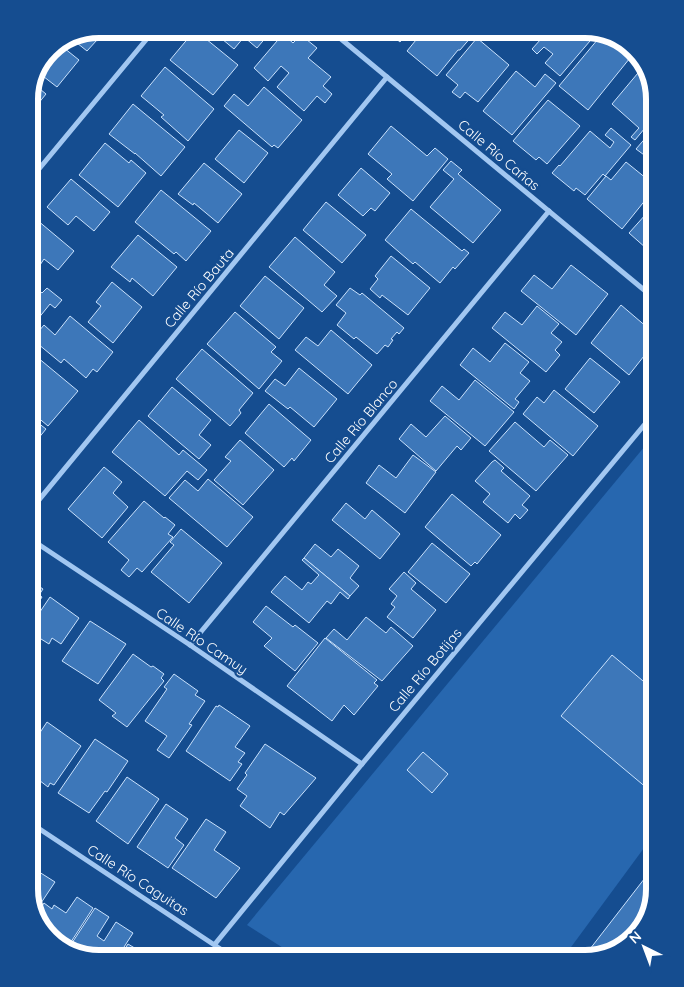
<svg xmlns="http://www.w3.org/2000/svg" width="684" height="987" font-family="Quicksand,sans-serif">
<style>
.green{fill:#2767af}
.building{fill:#3d77b9;stroke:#c9e1fc}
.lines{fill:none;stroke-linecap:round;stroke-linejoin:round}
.street{stroke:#a2c7f1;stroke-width:5}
.labels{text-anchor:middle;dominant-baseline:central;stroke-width:4.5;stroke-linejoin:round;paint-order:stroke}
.street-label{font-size:14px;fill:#fff;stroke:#154d90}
.rim{fill:none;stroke:#fff;stroke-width:6}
</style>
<rect width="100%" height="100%" fill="#154d90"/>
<path class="green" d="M655 434V833L563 958H299L247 925Z"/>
<g class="building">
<path d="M98 29H107L87 51 72 39Z"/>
<path d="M210 29H273L257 48 244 37 234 49Z"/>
<path d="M384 29H411L400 42Z"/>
<path d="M425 29H478L460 50H458L437 76 407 51Z"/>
<path d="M550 29H590L596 31 594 33 596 34 560 76 545 63 553 54 544 47 537 54 532 49Z"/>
<path d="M195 30 238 65 213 95 170 60Z"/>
<path d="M603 33 606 34 613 40 615 37 634 53 588 110 559 86Z"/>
<path d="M283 34 293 43 301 35 317 48 308 58 331 77 323 86 332 94 325 103 317 96 304 111 277 87 289 73 281 66 268 81 254 68Z"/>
<path d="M477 38 509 65 478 102 465 92 460 98 452 92 458 85 446 75Z"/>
<path d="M59 44 79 60 57 87 39 73 52 46Z"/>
<path d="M165 67 214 109 188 141 161 117 164 115 141 96Z"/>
<path d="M643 67 648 71 655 98V116L635 140 631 137 639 128 612 104Z"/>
<path d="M516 71 535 87 545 74 556 83 512 135 483 111Z"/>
<path d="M34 84 46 94 29 115V94Z"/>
<path d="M264 87 302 120 278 148 274 145 272 147 224 106 234 94 248 106Z"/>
<path d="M548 100 580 126 547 164 539 157 536 160 513 141Z"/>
<path d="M133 104 185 147 161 176 135 153V154L109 134Z"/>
<path d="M391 126 427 156 435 148 448 159 413 201 387 179 392 174 368 154Z"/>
<path d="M655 127V163L636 149Z"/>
<path d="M611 128 631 145 605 176 603 174 585 195 576 188 574 191 552 173 559 165 560 166 590 131 610 148 614 142 605 135Z"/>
<path d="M239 130 268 153 244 183 215 159Z"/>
<path d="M105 143 129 163 131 160 146 173 118 207 79 175Z"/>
<path d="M451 161 462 170 458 174 501 210 473 243 430 207 454 179 443 170Z"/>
<path d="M626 162 647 179 655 171V188L622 229 587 199 606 176 611 180Z"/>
<path d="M204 163 242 194 218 223 194 203 193 205 178 194Z"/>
<path d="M361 168 390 193 375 211 371 208 363 216 338 195Z"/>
<path d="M71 179 110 212 94 231 76 216 68 225 47 207Z"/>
<path d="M161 190 211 231 186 261 176 252 174 254 135 222Z"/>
<path d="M326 202 366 235 342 263 303 230Z"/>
<path d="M655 204V256L629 233Z"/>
<path d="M411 209 462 251 464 249 469 253 455 269 453 267 440 283 415 262 413 264 385 240Z"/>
<path d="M37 220 74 251 58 270 44 259 38 268 29 260V229Z"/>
<path d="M138 235 177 267 153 296 132 278 130 282 111 267Z"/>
<path d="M295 237 335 272 324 285 337 296 322 312 269 267Z"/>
<path d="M391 256 430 288 408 315 382 295 380 298 370 289 378 279 375 276Z"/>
<path d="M571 265 608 294 576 335 521 291 534 275 552 289Z"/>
<path d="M265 276 304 308 279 339 240 306Z"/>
<path d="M29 282 42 293 47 288 62 300 55 308 50 304 29 330Z"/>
<path d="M112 282 142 307 113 343 88 322 101 306 96 302Z"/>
<path d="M350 288 360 295 362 293 404 328 399 334 397 332 391 339 393 340 388 347 385 345 377 354 356 337 354 339 337 325 346 313 336 305Z"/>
<path d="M621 305 655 334V342L629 375 591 343Z"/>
<path d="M537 306 559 324 551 333 562 342 555 350 560 355 546 372 492 328 505 312 522 325Z"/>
<path d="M235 312 276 347 271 352 282 361 259 389 207 344Z"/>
<path d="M70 316 113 352 97 372 93 369 86 378 64 359 61 363 32 339 44 325 55 335Z"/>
<path d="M331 330 372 365 348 394 295 350 306 337 318 346Z"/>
<path d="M505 343 529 362 520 373 530 381 515 399 519 402 514 409 460 365 473 348 490 362Z"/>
<path d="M202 349 253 393 239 410 241 413 230 426 176 379Z"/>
<path d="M37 357 78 391 48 426 29 410V361L32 364Z"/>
<path d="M590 358 620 382 594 413 565 389Z"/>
<path d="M299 368 337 399 314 427 290 407 288 409 265 391 275 379 285 386Z"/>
<path d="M475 380 514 412 485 446 430 401 442 386 459 400Z"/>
<path d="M172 387 211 420 199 435 211 445 199 459 148 416Z"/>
<path d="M554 390 598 426 573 456 523 414 537 397 544 403Z"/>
<path d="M269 404 311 440 294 461 292 458 284 467 245 433Z"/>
<path d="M29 416 46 429 29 450Z"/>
<path d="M445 416 471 438 461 450 457 446 436 471 399 439 411 424 426 437Z"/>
<path d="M139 420 179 455 183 450 207 470 198 480 187 471 165 496 112 452Z"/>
<path d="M515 422 544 447 550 440 568 455 536 491 489 451Z"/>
<path d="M240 440 274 470 243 505 214 480 231 461 225 457Z"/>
<path d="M413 455 436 472 405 513 366 483 379 465 396 478Z"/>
<path d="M495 460 504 468 501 471 530 496 522 505 528 510 520 519 515 514 508 523 483 502 490 494 475 481 492 462Z"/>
<path d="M104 467 122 482 113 493 128 507 102 538 68 509Z"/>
<path d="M208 479 253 517 227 547 169 498 185 480 198 491Z"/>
<path d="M452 494 501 535 477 564 475 562 471 566 425 527Z"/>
<path d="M144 501 164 518 165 517 175 525 168 534 173 537 142 572 137 568 129 577 121 570 129 560 108 542Z"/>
<path d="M346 503 365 519 372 510 400 534 380 559 332 520Z"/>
<path d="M181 529 222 563 189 603 151 572 174 545 170 542Z"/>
<path d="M432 543 470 574 446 603 408 572Z"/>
<path d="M315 544 331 557 338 549 359 566 350 578 359 586 350 596 304 558Z"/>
<path d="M304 558 350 596 348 599 340 592 331 604 327 601 309 623 271 592 285 576 302 590 308 582 311 584 319 575 302 560Z"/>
<path d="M404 572 416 583 411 589 436 610 413 638 387 617 395 607 391 604 397 596 389 589Z"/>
<path d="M29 580 43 589 39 595 42 597 30 616 29 615Z"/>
<path d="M50 597 79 618 61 644 52 638 49 644 41 639 33 651 29 648V628Z"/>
<path d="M266 606 293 627 295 625 318 643 295 671 264 646 272 638 253 622Z"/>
<path d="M366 617 386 633 391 627 413 646 382 681 326 638 334 629 347 640Z"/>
<path d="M90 621 126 644 98 684 62 661Z"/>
<path d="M325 638 377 680 374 683 378 686 354 715 344 705 332 721 287 686Z"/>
<path d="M133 654 151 667 153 666 164 674 161 678 164 681 127 727 112 716 116 713 99 700Z"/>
<path d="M612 655 655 691V780L648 789 561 716Z"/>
<path d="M174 674 198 691 195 695 205 701 189 724 192 725 169 758 157 750 167 736 145 721 167 689 164 687Z"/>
<path d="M219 705 250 726 235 747 245 753 238 762 242 764 230 781 186 751 216 706 218 707Z"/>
<path d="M29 709 40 717 29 734Z"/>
<path d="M47 722 81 746 54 785 50 783 48 787 35 777 36 775 29 770V749Z"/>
<path d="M95 739 128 761 107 792 105 791 89 813 58 793Z"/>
<path d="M265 744 316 778 284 815 280 812 270 828 240 806 247 796 237 789 247 775 245 773Z"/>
<path d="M423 752 448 774 432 793 407 770Z"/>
<path d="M127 777 159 799 128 844 96 821Z"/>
<path d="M166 804 188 819 175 838 184 845 168 868 137 847Z"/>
<path d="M206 819 226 832 214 850 240 868 216 898 172 868Z"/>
<path d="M655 865V889L646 924 620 949 583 958Z"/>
<path d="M36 870 55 882 35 912 29 889V882Z"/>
<path d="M77 897 93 908 67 948 55 940 38 923 36 915 44 903 52 909 54 905 66 913Z"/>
<path d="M95 908 109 917 97 936 104 941 116 922 133 933 117 958H94L71 951 68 949Z"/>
<path d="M128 944 143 953 140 958H119Z"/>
</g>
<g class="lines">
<g class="street">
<path d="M329 29 655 299"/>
<path d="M29 181 155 29"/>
<path d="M29 512 387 77"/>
<path d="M29 538 190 645 362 764"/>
<path d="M190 645 549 211"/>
<path d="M29 822 234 958"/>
<path d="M215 944 362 764 655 412"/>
</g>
</g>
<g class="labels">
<g class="street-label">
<text transform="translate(499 155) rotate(40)">Calle Río Cañas</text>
<text transform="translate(199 288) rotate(-50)">Calle Río Bauta</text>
<text transform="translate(361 421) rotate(-50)">Calle Río Blanco</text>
<text transform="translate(202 641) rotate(34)">Calle Río Camuy</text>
<text transform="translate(425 670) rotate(-50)">Calle Río Botijas</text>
<text transform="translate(138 880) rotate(33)">Calle Río Caguitas</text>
</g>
</g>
<path d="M0 0H684V987H0ZM99 38H585A61 61 0 0 1 646 99V889A61 61 0 0 1 585 950H99A61 61 0 0 1 38 889V99A61 61 0 0 1 99 38Z" fill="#154d90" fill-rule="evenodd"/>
<path class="rim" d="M99 38H585A61 61 0 0 1 646 99V889A61 61 0 0 1 585 950H99A61 61 0 0 1 38 889V99A61 61 0 0 1 99 38Z"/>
<g transform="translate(644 947) rotate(318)" stroke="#154d90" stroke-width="4" paint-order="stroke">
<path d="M0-4L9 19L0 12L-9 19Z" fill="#ffffff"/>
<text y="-8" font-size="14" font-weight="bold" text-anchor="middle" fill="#ffffff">N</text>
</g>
</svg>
